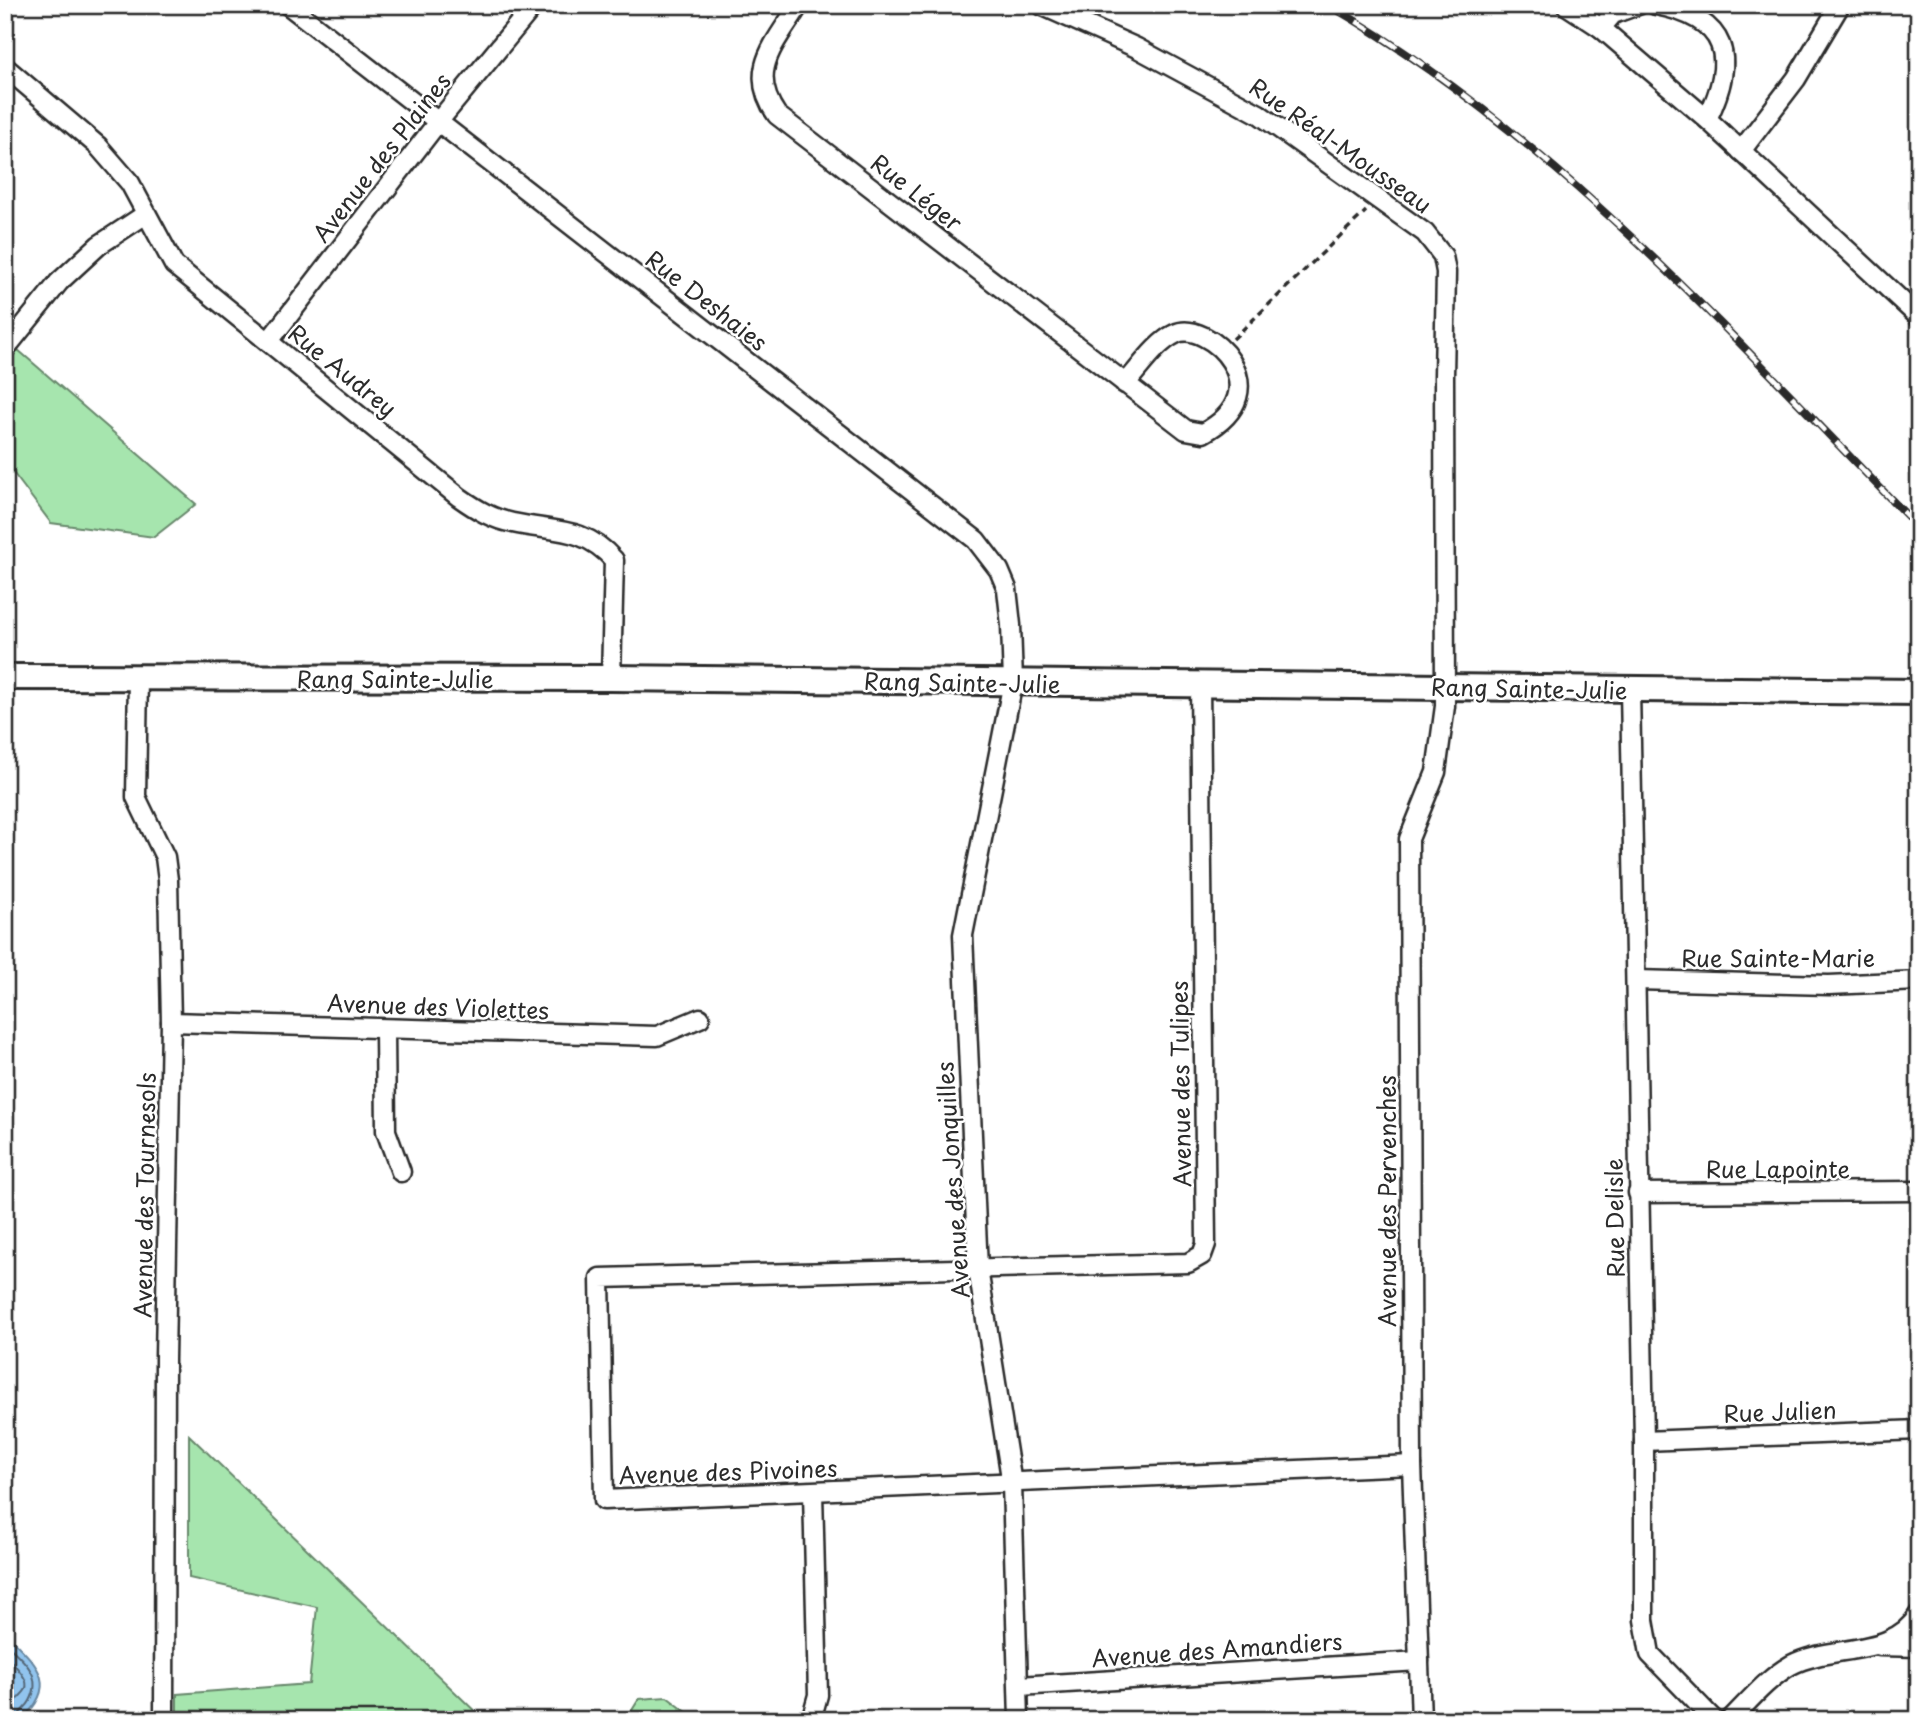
<svg xmlns="http://www.w3.org/2000/svg" width="1924" height="1725" font-family="'Playpen Sans',sans-serif">
<style>
.green{fill:#a6e5ae;stroke:#68886c;stroke-width:2}
.water{fill:#91c4ee;stroke:#6887a0;stroke-width:2}
.lines{fill:none;stroke-linecap:round;stroke-linejoin:round}
.shore{stroke:#546879;stroke-width:2}
.street-casing{stroke:#2b2b2b;stroke-width:23}
.secondary-casing{stroke:#2b2b2b;stroke-width:30}
.path{stroke:#2b2b2b;stroke-width:3.5;stroke-dasharray:7 5;stroke-linecap:butt}
.street{stroke:#fff;stroke-width:18}
.secondary{stroke:#fff;stroke-width:24}
.rail-casing{stroke:#2b2b2b;stroke-width:8}
.rail{stroke:#fff;stroke-width:5;stroke-dasharray:16;stroke-linecap:butt}
.labels{text-anchor:middle;dominant-baseline:central;stroke-width:5;stroke-linejoin:round;paint-order:stroke}
.street-label{font-size:23px;fill:#2b2b2b;stroke:#fff}
</style>
<rect width="100%" height="100%" fill="#fff"/>
<filter id="ink" filterUnits="userSpaceOnUse"><feTurbulence type="fractalNoise" baseFrequency=".0143" numOctaves="2"/><feDisplacementMap in="SourceGraphic" scale="14" xChannelSelector="R" yChannelSelector="G"/><feConvolveMatrix kernelMatrix="1 2 1 2 8 2 1 2 1" color-interpolation-filters="sRGB"/></filter>
<g filter="url(#ink)">
<g class="green">
<path d="M10 343 196 504 154 537 51 523 5 462V349Z"/>
<path d="M189 1435 484 1720H177V1694L309 1684 317 1607 189 1578Z"/>
<path d="M667 1697 697 1720H626L639 1699Z"/>
</g>
<path class="water" d="M5 1633C35 1663 62 1683 21 1720H5Z"/>
<g class="lines">
<g class="shore">
<path d="M5 1643C23 1660 44 1675 30 1701 26 1709 19 1710 17 1720"/>
<path d="M5 1655C50 1699 11 1686 8 1720"/>
</g>
<defs>
<g id="street">
<path d="M288 5 976 540 999 570 1007 589 1011 625 1013 682 963 935 978 1269 1012 1484 1019 1720"/>
<path d="M799 5C775 44 746 71 777 115L1186 430 1203 433C1284 390 1206 318 1175 334 1156 343 1139 369 1125 384"/>
<path d="M1041 5 1137 48 1259 114 1425 233 1443 256 1446 272 1444 376 1445 706 1436 772 1409 839 1412 1465 1421 1720"/>
<path d="M1566 5 1601 28 1707 119 1919 317"/>
<path d="M1656 5C1729 19 1737 58 1707 119"/>
<path d="M1601 28 1613 14 1638 5"/>
<path d="M5 67 98 146 130 183 174 265 459 497C476 509 492 519 513 523 554 532 584 526 614 560L611 678"/>
<path d="M1741 151 1796 79 1840 5"/>
<path d="M269 341 438 122 534 5"/>
<path d="M5 349 59 282 99 245 146 214"/>
<path d="M138 678 136 797 165 857 168 880 171 1022 165 1359 164 1720"/>
<path d="M1200 684 1206 1244 1202 1255 1188 1263 600 1278 604 1500 1412 1465"/>
<path d="M1630 689 1644 1441V1620L1650 1654 1714 1720"/>
<path d="M1636 980 1829 985 1919 981"/>
<path d="M171 1022 657 1036 700 1018"/>
<path d="M385 1030 386 1131 401 1172"/>
<path d="M1638 1193 1919 1191"/>
<path d="M1644 1441 1919 1430"/>
<path d="M1880 1646 1919 1647"/>
<path d="M1019 1686 1419 1661"/>
<path d="M811 1720 818 1695 813 1492"/>
<path d="M1730 1720C1749 1701 1768 1678 1791 1665 1831 1644 1894 1658 1919 1614"/>
</g>
<path id="secondary" d="M5 677 611 678 1919 692"/>
</defs>
<use href="#street" class="street-casing"/>
<use href="#secondary" class="secondary-casing"/>
<path class="path" d="M1233 339 1366 211"/>
<use href="#street" class="street"/>
<use href="#secondary" class="secondary"/>
<defs>
<path id="rail" d="M1329 5C1556 136 1737 342 1919 528"/>
</defs>
<use href="#rail" class="rail-casing"/>
<use href="#rail" class="rail"/>
</g>
</g>
<g class="labels">
<g class="street-label">
<text transform="translate(1341 145) rotate(35)">Rue Réal-Mousseau</text>
<text transform="translate(381 157) rotate(-52)">Avenue des Plaines</text>
<text transform="translate(917 192) rotate(38)">Rue Léger</text>
<text transform="translate(707 300) rotate(38)">Rue Deshaies</text>
<text transform="translate(343 370) rotate(39)">Rue Audrey</text>
<text x="395" y="678">Rang Sainte-Julie</text>
<text transform="translate(962 682) rotate(1)">Rang Sainte-Julie</text>
<text transform="translate(1529 688) rotate(1)">Rang Sainte-Julie</text>
<text x="1778" y="957">Rue Sainte-Marie</text>
<text transform="translate(438 1006) rotate(2)">Avenue des Violettes</text>
<text transform="translate(1180 1084) rotate(-91)">Avenue des Tulipes</text>
<text x="1778" y="1168">Rue Lapointe</text>
<text transform="translate(952 1180) rotate(-94)">Avenue des Jonquilles</text>
<text transform="translate(144 1195) rotate(-89)">Avenue des Tournesols</text>
<text transform="translate(1386 1201) rotate(-90)">Avenue des Pervenches</text>
<text transform="translate(1614 1218) rotate(-91)">Rue Delisle</text>
<text transform="translate(1780 1411) rotate(-2)">Rue Julien</text>
<text transform="translate(728 1471) rotate(-2)">Avenue des Pivoines</text>
<text transform="translate(1217 1649) rotate(-4)">Avenue des Amandiers</text>
</g>
</g>
<rect width="1924" height="1725" fill="none" stroke="#fff" stroke-width="28"/>
<rect x="14" y="14" width="1896" height="1697" fill="none" stroke="#2b2b2b" stroke-width="2.5" filter="url(#ink)"/>
</svg>
